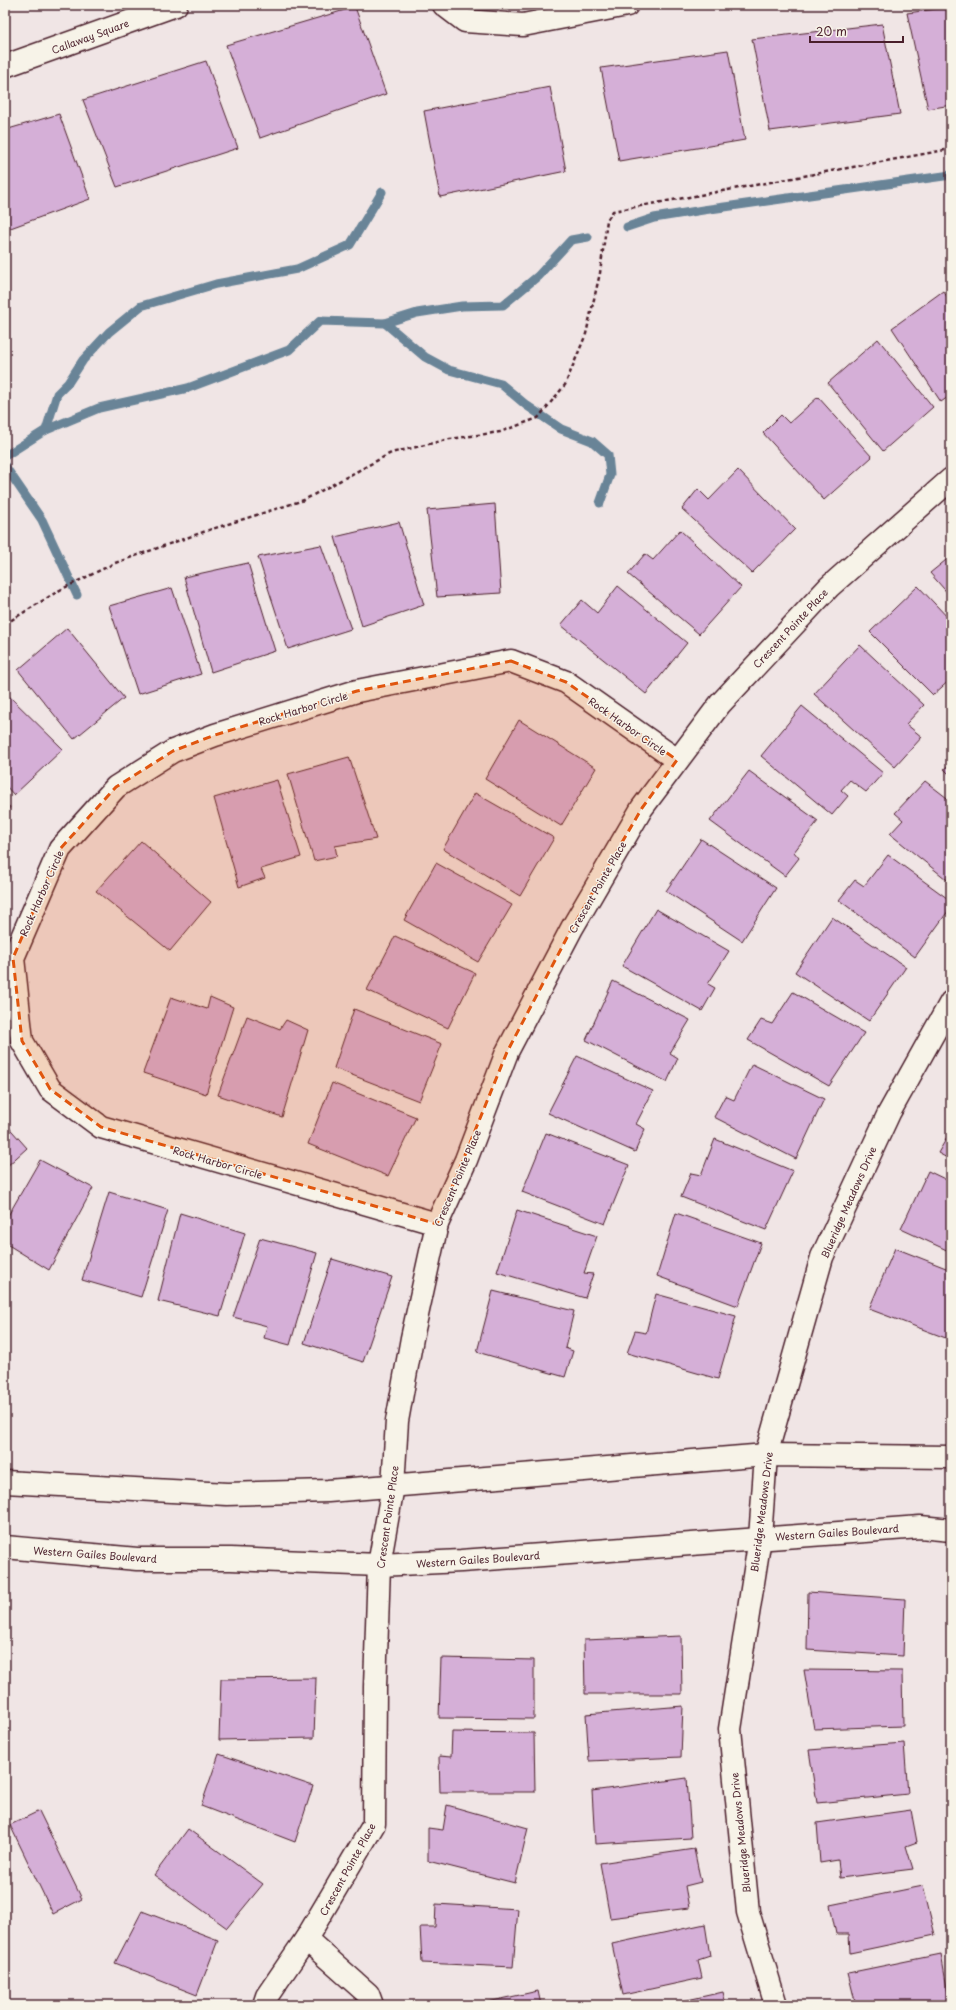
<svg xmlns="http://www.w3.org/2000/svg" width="956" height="2010" font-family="'Playpen Sans',sans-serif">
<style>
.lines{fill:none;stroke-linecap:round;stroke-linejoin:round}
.stream{stroke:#698497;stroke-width:9}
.building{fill:#d5afd7;stroke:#4a1f2b}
.minor-casing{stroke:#4a1f2b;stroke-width:25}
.path{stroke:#4a1f2b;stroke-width:2.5;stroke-dasharray:4 3;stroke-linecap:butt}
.minor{stroke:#f7f3e8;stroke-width:22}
.marked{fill:#e0560e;fill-opacity:0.2;stroke:#e0560e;stroke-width:3;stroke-dasharray:8 5;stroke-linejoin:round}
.labels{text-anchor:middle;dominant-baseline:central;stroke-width:3;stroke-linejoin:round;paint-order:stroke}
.street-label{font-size:10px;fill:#4a1f2b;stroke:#f7f3e8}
</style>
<rect width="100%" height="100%" fill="#f0e5e5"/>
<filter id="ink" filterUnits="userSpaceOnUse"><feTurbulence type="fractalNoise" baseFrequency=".025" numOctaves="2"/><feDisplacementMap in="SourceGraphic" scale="8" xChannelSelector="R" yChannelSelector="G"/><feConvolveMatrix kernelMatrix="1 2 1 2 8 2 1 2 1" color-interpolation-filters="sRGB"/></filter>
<g filter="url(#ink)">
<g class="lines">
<g class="stream">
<path d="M627 227 654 218 703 210 951 175"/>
<path d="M385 323 425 357 449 370 501 384 526 405 561 429 592 441 608 455 610 475 600 503"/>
<path d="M46 430 57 394 68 383 83 360 109 332 141 306 216 284 297 269 350 245 382 192"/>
<path d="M5 456 46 430 99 408 188 388 289 350 320 321 385 323 417 313 462 306 503 305 538 276 571 240 588 237"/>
<path d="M5 466 42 520 77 595"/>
</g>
</g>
<g class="building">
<path d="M355 7 386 94 260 138 226 45Z"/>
<path d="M951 7V105L928 109 907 13Z"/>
<path d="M882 24 900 114 770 131 752 39Z"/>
<path d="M728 50 745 140 619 161 601 68Z"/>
<path d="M206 61 238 148 117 187 83 100Z"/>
<path d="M550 87 566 171 440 197 424 111Z"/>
<path d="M59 114 90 199 5 230V130Z"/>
<path d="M943 291 951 302V395L941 402 892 328Z"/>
<path d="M878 339 933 407 883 451 828 383Z"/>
<path d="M818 397 872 457 824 500 763 433 781 415 789 423Z"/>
<path d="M738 470 795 529 752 573 682 509 698 489 709 500Z"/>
<path d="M495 504 501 593 437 597 427 510Z"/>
<path d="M399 522 424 605 362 626 335 537Z"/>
<path d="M680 530 741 587 699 634 628 574 645 554 653 560Z"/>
<path d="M321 545 351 629 288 649 258 557Z"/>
<path d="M951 556V597L930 573Z"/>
<path d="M248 563 275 651 211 672 184 577Z"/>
<path d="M618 586 687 643 646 694 561 625 582 600 597 613Z"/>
<path d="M918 586 951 621V679L933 695 870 632Z"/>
<path d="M172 588 201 674 138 694 109 606Z"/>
<path d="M67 628 124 698 74 739 18 670Z"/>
<path d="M860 645 924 705 906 724 922 737 895 767 814 694Z"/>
<path d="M5 692 63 749 14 795 5 785Z"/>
<path d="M802 706 883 773 866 792 850 780 841 790 848 796 832 815 761 756Z"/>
<path d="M519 720 596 768 561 826 485 779Z"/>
<path d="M349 757 376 839 335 846 337 856 314 861 288 774Z"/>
<path d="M951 763V776L944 769Z"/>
<path d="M749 771 818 821 794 852 799 858 785 876 710 821Z"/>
<path d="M277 780 301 857 261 869 265 878 239 887 214 798Z"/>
<path d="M925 781 951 801V883L890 834 903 820 895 813Z"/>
<path d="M475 793 554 838 520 896 443 849Z"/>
<path d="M5 804 10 807 5 816Z"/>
<path d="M701 839 776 888 742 941 666 891Z"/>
<path d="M141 841 211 902 170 951 96 891Z"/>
<path d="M888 855 951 901V907L915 957 839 900 855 880 864 886Z"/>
<path d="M436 863 512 905 478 962 404 920Z"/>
<path d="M656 909 729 951 708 984 715 988 702 1011 622 966Z"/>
<path d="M832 917 906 967 869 1021 795 972Z"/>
<path d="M395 936 475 973 448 1028 367 990Z"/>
<path d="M613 981 690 1020 670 1053 678 1058 667 1082 586 1040Z"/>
<path d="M793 992 864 1033 829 1086 748 1040 761 1020 772 1024Z"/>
<path d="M171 997 207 1009 210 997 233 1007 206 1094 143 1073Z"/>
<path d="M354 1009 442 1044 419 1101 334 1068Z"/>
<path d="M247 1016 280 1029 286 1020 308 1030 282 1117 218 1095Z"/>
<path d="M577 1056 653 1091 636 1124 645 1129 635 1152 548 1113Z"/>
<path d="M752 1064 824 1099 796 1159 714 1117 725 1096 734 1100Z"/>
<path d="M332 1083 416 1117 388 1176 308 1144Z"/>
<path d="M5 1123 27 1148 5 1168Z"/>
<path d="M951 1131V1160L938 1153Z"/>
<path d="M546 1133 629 1165 605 1224 522 1192Z"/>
<path d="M715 1139 793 1171 766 1230 681 1197 691 1173 701 1175Z"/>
<path d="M40 1160 93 1188 49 1270 5 1243V1221Z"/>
<path d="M928 1171 951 1182V1252L901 1229Z"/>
<path d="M109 1192 168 1210 141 1297 82 1280Z"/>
<path d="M517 1210 597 1236 584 1273 593 1274 585 1298 497 1272Z"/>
<path d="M180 1213 245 1233 220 1316 158 1301Z"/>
<path d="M676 1213 761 1243 738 1306 657 1276Z"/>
<path d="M260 1238 317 1253 290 1345 264 1338 267 1326 233 1317Z"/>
<path d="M895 1248 951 1270V1340L869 1309Z"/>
<path d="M332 1259 392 1277 363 1362 304 1343Z"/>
<path d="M493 1291 574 1311 565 1348 573 1351 565 1377 477 1352Z"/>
<path d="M656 1294 736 1316 718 1379 627 1353 635 1331 646 1333Z"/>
<path d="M808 1592 905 1599 903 1656 807 1650Z"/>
<path d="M681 1636 682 1694H585L584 1640Z"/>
<path d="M441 1658 534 1660V1719L439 1718Z"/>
<path d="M804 1670 902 1671 903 1726 814 1729Z"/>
<path d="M316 1678 314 1738 219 1740 221 1679Z"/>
<path d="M683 1706 681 1757 589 1761 586 1714Z"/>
<path d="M452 1732 534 1733 535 1792H440L439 1756 451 1757Z"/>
<path d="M904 1743 908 1794 817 1803 809 1750Z"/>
<path d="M219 1754 313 1786 295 1842 201 1806Z"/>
<path d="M687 1778 691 1838 595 1844 592 1791Z"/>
<path d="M447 1805 528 1828 515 1883 428 1861V1828L443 1830Z"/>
<path d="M911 1810 917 1842 906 1846 913 1869 840 1878 838 1860 820 1863 817 1823Z"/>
<path d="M39 1811 82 1899 53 1914 10 1825Z"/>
<path d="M188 1829 263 1884 227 1928 154 1875Z"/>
<path d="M694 1849 701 1882 685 1886 689 1908 610 1918 600 1863Z"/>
<path d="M923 1886 935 1935 850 1953 849 1934H836L830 1905Z"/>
<path d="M436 1904 518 1909 513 1967 422 1963 420 1927H435Z"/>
<path d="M142 1911 218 1940 197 1995 115 1963Z"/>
<path d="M705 1924 710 1956 698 1960 702 1978 623 1995 612 1944Z"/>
<path d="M941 1954 950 2005H856L848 1973Z"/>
<path d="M538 1991 541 2005H474Z"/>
<path d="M723 1992 726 2005H665Z"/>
</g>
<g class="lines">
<defs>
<g id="minor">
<path d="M444 5 465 21 523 25 627 5"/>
<path d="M5 66 176 5"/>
<path d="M437 1224 101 1127 50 1089 22 1041 13 958 60 849 116 787 173 751 215 735 357 691 511 661 566 682 677 760"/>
<path d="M5 1482 227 1494 328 1491 766 1455 951 1457"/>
<path d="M5 1547 137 1559H231L379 1565 461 1561 920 1527 951 1530"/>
<path d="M306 1939 368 1994 372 2005"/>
<path d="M264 2005 267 1996 306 1939 374 1824 375 1687 379 1565 393 1486 397 1421 412 1338 437 1224 466 1160 507 1052 572 928 642 808 720 704 829 587 951 479"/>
<path d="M776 2005 748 1912 730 1729 760 1538 766 1455 822 1257 889 1113 951 1002"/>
</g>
</defs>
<use href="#minor" class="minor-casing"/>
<path class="path" d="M5 624 60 590 115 563 209 530 304 500 391 453 450 439 500 432 538 418 565 385 586 334 600 273 607 220 613 211 951 149"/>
<use href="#minor" class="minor"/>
</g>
</g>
<path class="marked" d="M511 661 566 682 677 760 642 808 572 928 507 1052 437 1224 101 1127 50 1089 22 1041 13 958 60 849 116 787 173 751 215 735 357 691Z"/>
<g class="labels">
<g class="street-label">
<text transform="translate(90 36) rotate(-20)">Callaway Square</text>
<text transform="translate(790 628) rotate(-47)">Crescent Pointe Place</text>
<text transform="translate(303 708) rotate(-17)">Rock Harbor Circle</text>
<text transform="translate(628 726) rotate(35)">Rock Harbor Circle</text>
<text transform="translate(597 887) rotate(-60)">Crescent Pointe Place</text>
<text transform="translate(41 893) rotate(-66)">Rock Harbor Circle</text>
<text transform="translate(218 1162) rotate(16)">Rock Harbor Circle</text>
<text transform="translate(457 1178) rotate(-67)">Crescent Pointe Place</text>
<text transform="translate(848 1202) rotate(-66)">Blueridge Meadows Drive</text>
<text transform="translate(761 1512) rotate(-83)">Blueridge Meadows Drive</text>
<text transform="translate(387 1517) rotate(-82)">Crescent Pointe Place</text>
<text transform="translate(837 1532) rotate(-4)">Western Gailes Boulevard</text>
<text transform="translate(95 1554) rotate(4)">Western Gailes Boulevard</text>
<text transform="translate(478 1559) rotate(-4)">Western Gailes Boulevard</text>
<text transform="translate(740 1833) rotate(-96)">Blueridge Meadows Drive</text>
<text transform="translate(347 1869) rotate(-61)">Crescent Pointe Place</text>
</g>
</g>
<rect width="956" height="2010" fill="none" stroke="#f7f3e8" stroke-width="20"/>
<rect x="10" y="10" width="936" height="1990" fill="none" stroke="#4a1f2b" stroke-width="1.5" filter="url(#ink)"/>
<path d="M810 36v6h93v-6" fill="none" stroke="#4a1f2b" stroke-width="2"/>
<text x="816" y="36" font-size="12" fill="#4a1f2b" stroke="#f7f3e8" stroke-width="3" paint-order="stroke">20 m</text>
</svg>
